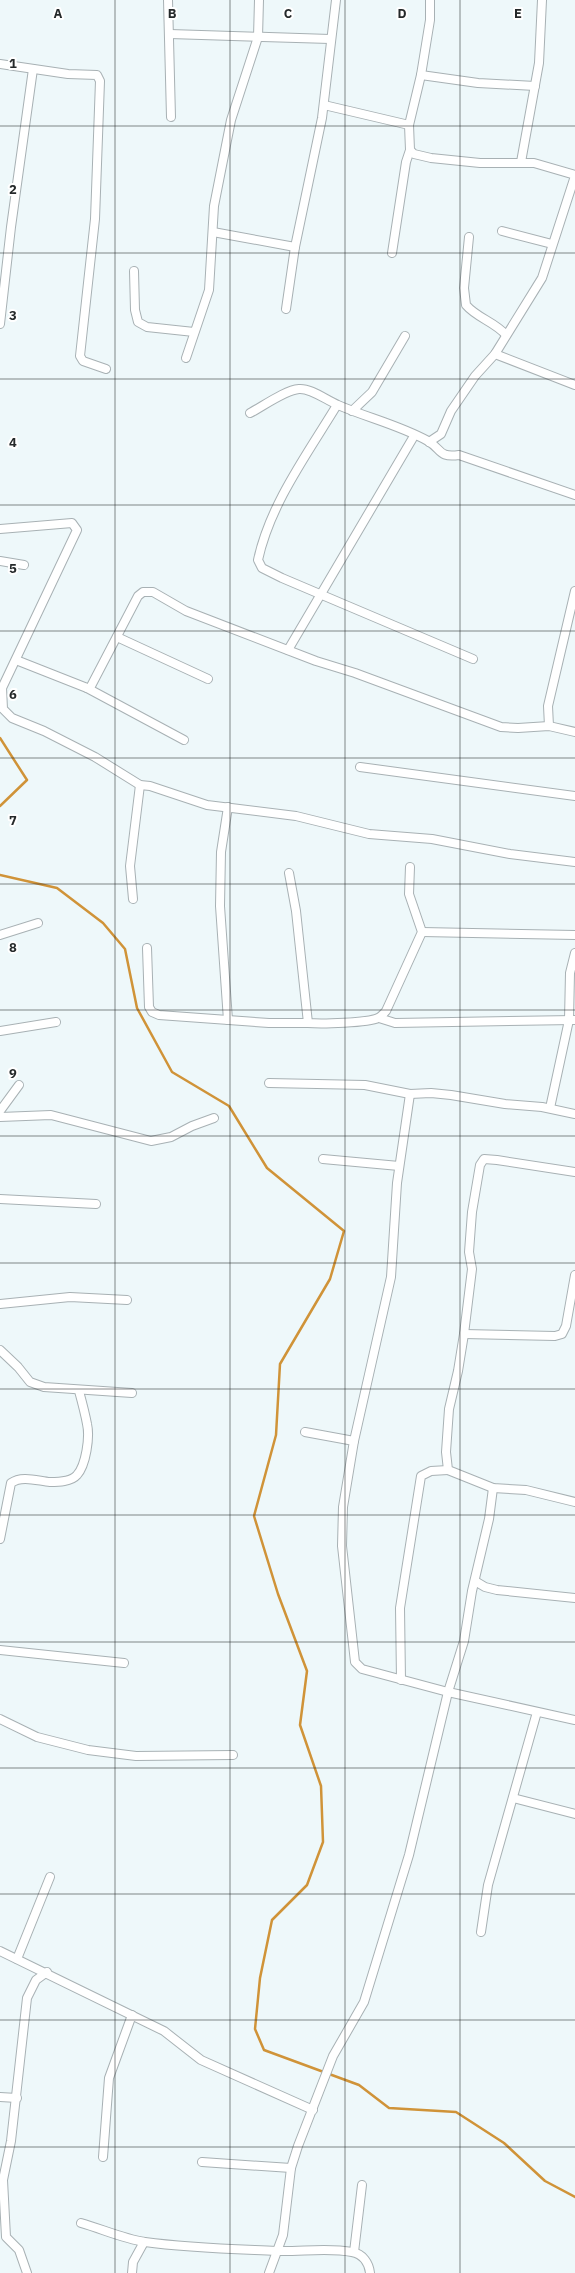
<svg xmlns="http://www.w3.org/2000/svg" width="575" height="2273" font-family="'IBM Plex Sans',sans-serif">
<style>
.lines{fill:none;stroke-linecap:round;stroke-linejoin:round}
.stream{stroke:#d09338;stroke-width:2.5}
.minor-casing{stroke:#a8b1b4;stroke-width:10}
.minor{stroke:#fff;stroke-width:8}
.grid{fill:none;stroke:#25292a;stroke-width:1;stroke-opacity:0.55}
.grid-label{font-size:13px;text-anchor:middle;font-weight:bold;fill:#25292a;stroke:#fff;stroke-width:4;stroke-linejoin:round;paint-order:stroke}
</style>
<rect width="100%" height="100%" fill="#eef8fa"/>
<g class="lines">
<g class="stream">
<path d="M0 738 27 780 0 806"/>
<path d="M0 875 57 888 103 923 125 949 137 1008 172 1072 229 1106 267 1168 344 1231 330 1279 280 1364 276 1435 254 1516 278 1594 307 1671 300 1725 321 1786 323 1842 307 1885 272 1920 260 1978 255 2029 264 2050 359 2085 389 2108 456 2112 504 2143 545 2181 575 2197"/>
</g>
<defs>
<g id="minor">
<path d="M168 0 171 117"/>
<path d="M430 0V20L421 75 409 125 410 150 414 154 431 158 480 163H534L575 175"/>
<path d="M170 34 330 39"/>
<path d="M0 64 68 74 97 75 100 81 95 219 80 356 83 361 106 369"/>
<path d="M421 75 478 83 535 86"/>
<path d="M324 105 409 125"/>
<path d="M521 162 539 63 542 0"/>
<path d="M502 231 552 244"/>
<path d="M213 232 295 247"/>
<path d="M469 237 464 288 466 305C477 318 495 322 506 335"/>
<path d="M392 253 406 162 410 150"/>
<path d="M134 271 135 310 138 322 147 327 194 332"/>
<path d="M286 309 295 247 322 118 336 0"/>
<path d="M0 324 11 227 33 69"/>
<path d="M495 354 575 385"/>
<path d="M186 358 209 290 214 206 231 120 258 37 259 0"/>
<path d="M337 405C308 453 270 504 258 560L262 568 282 578 473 659"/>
<path d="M352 411 372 392 405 336"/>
<path d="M250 413C262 407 285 390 299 389 311 388 326 400 338 405 368 418 399 425 428 441 442 449 438 458 459 455L575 495"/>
<path d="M429 442 441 434 451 411 475 376 495 354 542 278 575 176"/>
<path d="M0 529 72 523 77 530 2 688 3 709 12 718 44 731 95 757 140 785 150 786 207 805 296 816 369 834 432 839 510 854 575 862"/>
<path d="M0 561 24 565"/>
<path d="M117 637 208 679"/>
<path d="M288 650 414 436"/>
<path d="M16 660 87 688H90L138 596 143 592H153L186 611 316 661 355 673 501 727 518 728 549 726 575 732"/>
<path d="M87 688 184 740"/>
<path d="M549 726 548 706 575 591"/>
<path d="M360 767 575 796"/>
<path d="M228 807 221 852 220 906 228 1020"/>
<path d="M289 873 296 911 308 1023C321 1024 368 1023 378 1018 381 1017 384 1013 386 1011L422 932 409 894 410 867"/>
<path d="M133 899 130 866 140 785"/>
<path d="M422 932 575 935"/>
<path d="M0 935 38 923"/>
<path d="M147 948 149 1007 152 1012 159 1015 269 1023H308"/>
<path d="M379 1018 395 1023 575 1020"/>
<path d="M0 1031 56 1022"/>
<path d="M269 1083 365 1085 410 1094 431 1093 451 1095 505 1104 542 1107 575 1114"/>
<path d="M410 1094 397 1183 391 1277 354 1441 343 1507 342 1546 355 1662 362 1669 448 1692 575 1720"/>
<path d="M550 1108 569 1020 570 973 575 953"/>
<path d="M0 1111 19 1085"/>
<path d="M0 1117 51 1115 151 1141 171 1137 192 1126 214 1118"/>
<path d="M323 1159 399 1166"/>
<path d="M575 1172 497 1160 484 1159 480 1165 472 1212 469 1252 472 1269 464 1334 458 1371 449 1409 446 1452 448 1470 493 1488 526 1490 575 1502"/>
<path d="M0 1199 96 1204"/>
<path d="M0 1304 70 1297 127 1300"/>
<path d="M464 1334 555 1336 562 1334 566 1326 575 1275"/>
<path d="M0 1350 18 1367 30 1382 44 1387 132 1393"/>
<path d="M305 1432 354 1441"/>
<path d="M0 1539 11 1483C22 1475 38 1481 50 1482 58 1482 71 1482 77 1475 86 1465 90 1437 87 1424 85 1413 82 1402 79 1391"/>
<path d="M475 1581 485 1587 497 1590 575 1598"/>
<path d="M0 1650 124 1663"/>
<path d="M401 1680 400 1608 421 1476 431 1471 448 1470"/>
<path d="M0 1719 37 1737 88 1750 136 1756 233 1755"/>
<path d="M513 1798 575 1814"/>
<path d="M481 1932 488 1885 537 1712"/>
<path d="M0 1951 164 2031 201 2060 313 2110"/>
<path d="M17 1959 50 1877"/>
<path d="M0 2097 17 2098"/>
<path d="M103 2157 109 2078 132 2015"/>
<path d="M202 2162 291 2168"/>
<path d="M81 2223C102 2229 124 2239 145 2242 189 2248 232 2249 276 2251 301 2252 327 2247 352 2252 363 2254 369 2263 370 2273"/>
<path d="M354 2252 362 2185"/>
<path d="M27 2273 19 2250 6 2237 3 2180 11 2141 27 1998 36 1980 47 1972"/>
<path d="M132 2273 133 2262 144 2242"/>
<path d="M269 2273 283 2235 291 2168 298 2146 333 2056 364 2002 409 1855 448 1692 464 1641 472 1591 489 1519 493 1488"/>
</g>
</defs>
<use href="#minor" class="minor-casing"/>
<use href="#minor" class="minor"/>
</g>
<path class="grid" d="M115 0V2273M230 0V2273M345 0V2273M460 0V2273M0 126H575M0 253H575M0 379H575M0 505H575M0 631H575M0 758H575M0 884H575M0 1010H575M0 1136H575M0 1263H575M0 1389H575M0 1515H575M0 1642H575M0 1768H575M0 1894H575M0 2020H575M0 2147H575"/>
<g class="grid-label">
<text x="58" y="18">A</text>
<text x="172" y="18">B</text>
<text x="288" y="18">C</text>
<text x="402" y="18">D</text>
<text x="518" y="18">E</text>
<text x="13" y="68">1</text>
<text x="13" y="194">2</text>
<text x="13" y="320">3</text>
<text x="13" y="447">4</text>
<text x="13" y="573">5</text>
<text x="13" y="699">6</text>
<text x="13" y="825">7</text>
<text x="13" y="952">8</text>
<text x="13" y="1078">9</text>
</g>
</svg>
